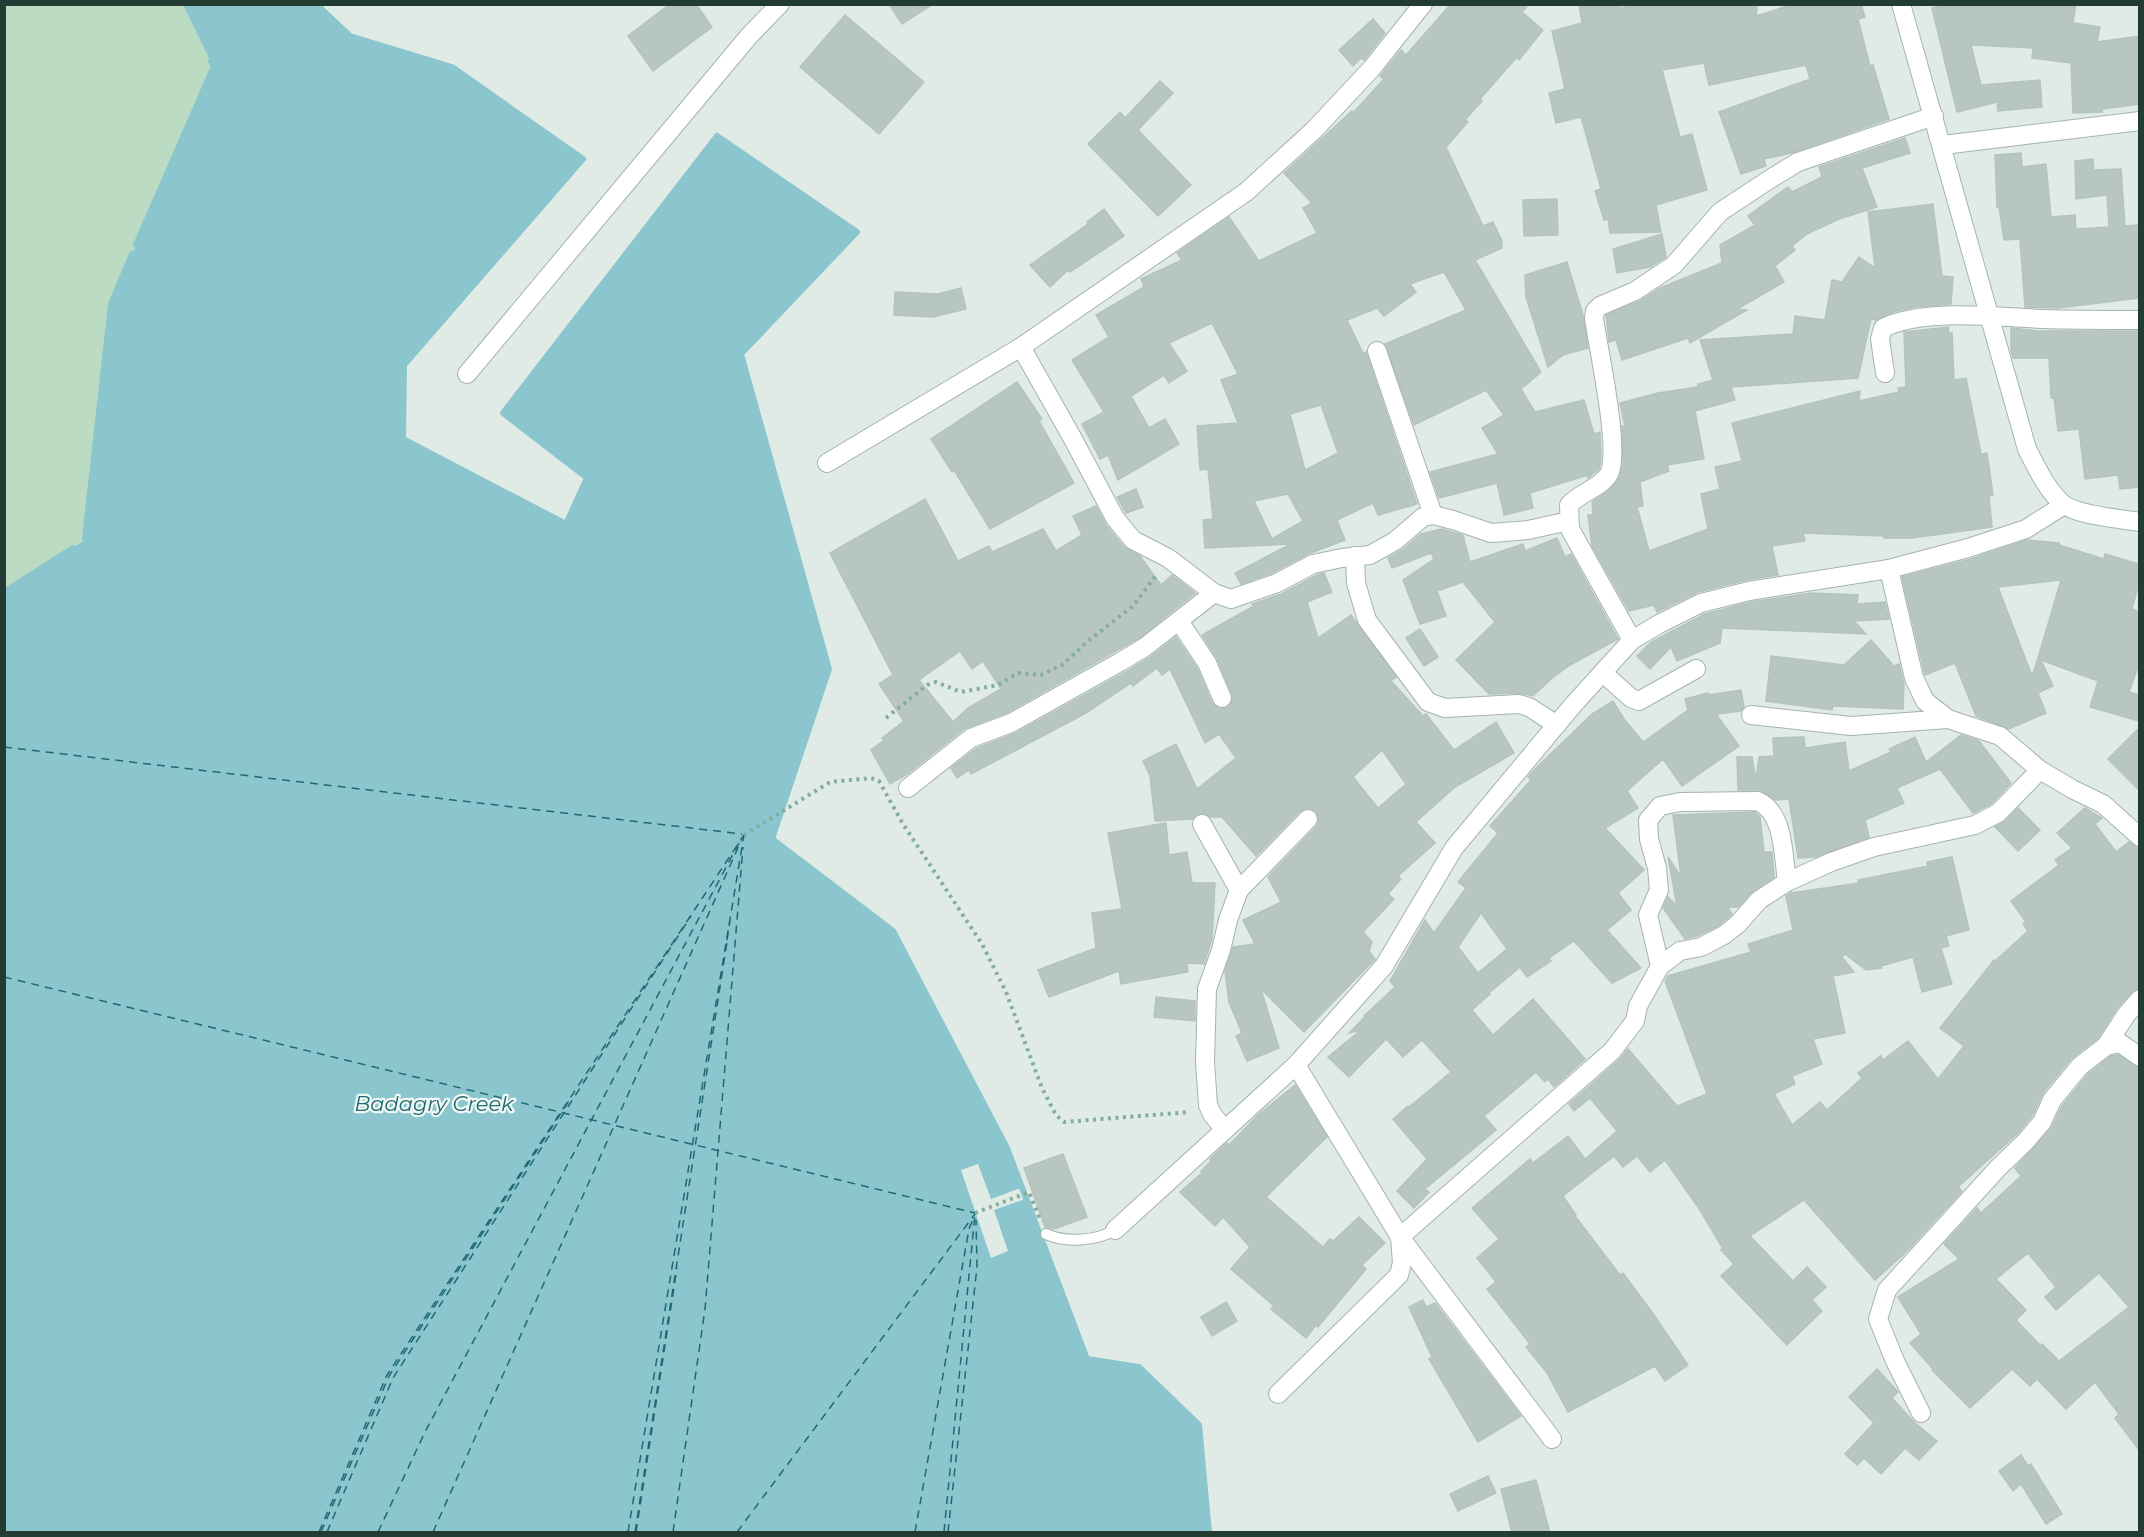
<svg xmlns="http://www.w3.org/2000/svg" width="2144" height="1537" font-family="Montserrat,sans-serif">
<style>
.green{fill:#bbdbc3}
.water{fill:#8bc6ce}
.pier{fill:#e1ebe6}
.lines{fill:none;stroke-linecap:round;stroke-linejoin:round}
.stream{stroke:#8bc6ce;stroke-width:6}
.ferry{stroke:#1f6974;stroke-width:1.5;stroke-dasharray:8 6;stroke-linecap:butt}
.building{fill:#b7c6bf;stroke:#b4c4bd;stroke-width:1.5;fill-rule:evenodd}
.service-casing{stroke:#a4b3ad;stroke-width:12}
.minor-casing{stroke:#a4b3ad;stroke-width:20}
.secondary-casing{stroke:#a0b6ae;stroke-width:20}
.path{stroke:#83ad9f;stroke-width:4;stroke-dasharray:3 4.5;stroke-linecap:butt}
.service{stroke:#fff;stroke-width:10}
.minor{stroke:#fff;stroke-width:18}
.secondary{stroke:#fff;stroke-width:18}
.labels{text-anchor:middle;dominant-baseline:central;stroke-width:4.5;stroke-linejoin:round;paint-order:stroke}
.water-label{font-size:21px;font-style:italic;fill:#1f6974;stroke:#f1f8f4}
</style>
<rect width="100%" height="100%" fill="#e1ebe6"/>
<path class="green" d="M5 5H183L214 66 111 304 85 541 5 592Z"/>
<path class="water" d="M183 5H316L350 36 452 67 583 159 404 365 403 439 565 524 586 478 503 413 717 136 857 232 742 354 829 669 772 839 893 931 1007 1148 1087 1359 1139 1367 1199 1425 1209 1532H5V592L85 540 111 304 213 66Z"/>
<path class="pier" d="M978 1164 991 1199 1023 1187 1028 1198 994 1210 1008 1251 991 1258 961 1170Z"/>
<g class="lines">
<g class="stream">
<path d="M316 4 350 36 452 67 583 159 404 365 403 439 566 524 587 478 503 413 717 136 857 232 741 354 829 669 772 839 893 931 1007 1148 1087 1359 1139 1367 1199 1425 1209 1532"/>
<path d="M136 245 214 66 211 61"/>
<path d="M85 538 111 304 132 254"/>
<path d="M4 592 73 548"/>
</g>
<g class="ferry">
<path d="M4 747 742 834"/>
<path d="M727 940 730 921"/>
<path d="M4 977 975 1213"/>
<path d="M319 1532 387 1375 744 835"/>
<path d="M321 1532 389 1376 569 1101"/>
<path d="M327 1532 393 1378 691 916"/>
<path d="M378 1532 425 1432 739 843"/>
<path d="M433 1532 741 841"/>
<path d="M628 1532 744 835"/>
<path d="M635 1532 727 942"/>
<path d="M636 1532 677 1268"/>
<path d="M673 1532 705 1309 743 847"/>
<path d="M737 1532 975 1214"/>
<path d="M915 1532 969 1229 974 1217"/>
<path d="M944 1532 975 1214"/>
<path d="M948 1532 977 1267 976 1220"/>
</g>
</g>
<g class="building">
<path d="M670 4H696L712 27 653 71 628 36Z"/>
<path d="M889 4H933L902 24Z"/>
<path d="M1451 4H1529L1522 12 1543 30 1519 60 1517 57 1480 99 1482 101 1465 120 1468 122 1446 147 1483 226 1493 222 1502 241V248L1475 260 1541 372 1521 389 1535 412 1584 400 1594 434 1600 432 1601 460 1599 469 1588 478V475L1530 493 1533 508 1504 515 1497 483 1439 498 1430 472 1498 454 1482 428 1504 415 1486 390 1414 425 1385 344 1466 310 1444 272 1410 284 1416 292 1384 316 1377 308 1347 320 1363 353 1366 352 1417 504 1378 515 1373 503 1337 520 1345 540 1308 554 1272 573 1241 584 1235 573 1291 544 1205 548 1203 520 1213 519 1208 469 1200 470 1197 426 1238 423 1221 380 1238 374 1212 323 1169 343 1187 371 1169 383 1164 375 1131 396 1149 428 1165 419 1179 444 1118 480 1108 455 1100 459 1082 424 1104 412 1072 360 1109 337 1096 315 1144 287 1141 279 1182 260 1177 253 1229 217 1259 261 1317 233 1303 208 1312 203 1284 173 1352 111 1353 113 1384 79 1380 76 1401 50 1406 55ZM1321 405 1338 453 1305 470 1290 414ZM1288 494 1303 521 1272 539 1254 501Z"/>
<path d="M1579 4H1620L1621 8 1638 4H1734L1757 7 1756 16 1794 4H1861L1865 17 1858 19 1870 66 1873 65 1889 119 1791 153 1764 159 1766 166 1741 174 1719 112 1810 79 1806 65 1709 85 1704 63 1662 70 1680 137 1692 134 1707 190 1656 205 1661 232 1610 233 1608 219 1604 220 1595 191 1601 189 1581 117 1556 123 1549 93 1565 89 1552 31 1582 23Z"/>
<path d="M1948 4H2076L2073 23 2100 27 2097 42 2139 36V104L2102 109V112L2073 113 2071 63 2032 58 2033 48 1971 45 1981 85 2040 80 2042 107 1998 111 1997 102 1957 112 1932 8Z"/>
<path d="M845 15 924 82 879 134 800 67Z"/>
<path d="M1373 19 1385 33 1364 60 1361 58 1353 66 1339 50Z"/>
<path d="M1160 81 1173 93 1138 130 1191 185 1158 216 1088 144 1120 112 1125 118Z"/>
<path d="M1905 138 1910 153 1862 168 1877 207 1839 219 1807 234 1792 246 1795 250 1775 266 1784 282 1737 309 1747 310 1690 343 1688 338 1622 360 1616 340 1609 342 1606 315 1640 301 1660 288 1722 263 1720 245 1755 225 1748 216 1788 187 1792 192 1822 177 1819 167Z"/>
<path d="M2021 153 2022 167 2046 164 2051 217 2075 215 2076 229 2109 227 2107 195 2076 199 2075 161 2093 159 2094 170 2121 169 2125 226 2139 225V298L2058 308 2025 307 2020 239 2004 240 1999 207H1997L1995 155Z"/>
<path d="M1557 199 1558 235 1524 236 1523 200Z"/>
<path d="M1933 204 1942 276 1953 277 1951 304 1916 307 1896 311 1876 320 1871 319 1858 378 1731 387 1735 400 1695 411 1704 459 1667 465 1669 471 1640 482 1643 506 1637 507 1649 551 1708 529 1701 494 1720 489 1715 467 1742 461 1732 423 1860 391 1859 401 1899 392 1898 388 1906 387 1904 332 1949 327 1948 333H1952L1954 380 1966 378 1981 454 1987 453 1993 495 1989 496 1992 527 1912 538H1884V536L1803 533 1805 541 1772 546 1778 575 1746 580 1698 592 1657 612 1654 605 1629 611 1592 546 1588 515H1593L1592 502 1608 491 1620 477 1623 462 1622 426H1625L1620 403 1658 393 1698 387V384L1713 380 1700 340 1793 334 1795 316 1825 320 1832 280 1842 282 1859 257 1875 268 1868 212Z"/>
<path d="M1104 209 1124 236 1070 272 1068 270 1050 287 1030 265 1088 224 1087 222Z"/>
<path d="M1662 234 1666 257 1650 267 1617 273 1613 249Z"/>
<path d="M1567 262 1583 315 1588 348 1563 355 1548 367 1526 297 1525 275Z"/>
<path d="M961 288 966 309 933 317 894 315 895 292 938 294Z"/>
<path d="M2011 328 2038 331H2139V487L2120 489 2118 475 2085 479 2079 429 2058 431 2054 398H2051L2049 358H2013L2011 351Z"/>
<path d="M1017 382 1042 419 1039 421 1074 483 990 529 954 470 952 472 931 439Z"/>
<path d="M1136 489 1143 507 1126 513 1117 497Z"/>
<path d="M925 499 958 561 989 546 992 552 1043 529 1056 551 1082 535 1073 516 1096 506 1106 525 1124 547 1140 556 1161 585 1172 575 1195 593 1139 638 1006 713 964 729 906 775 890 784 871 750 884 740 882 738 904 721 879 684 893 675 830 553ZM960 651 972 669 983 661 1001 689 968 708 953 722 919 680Z"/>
<path d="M1442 529 1463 535 1470 562 1523 544 1525 551 1557 538 1565 557 1571 554 1618 639 1570 665 1551 679 1533 696 1519 693 1489 694 1456 660 1495 622 1463 582 1437 591 1446 616 1420 624 1403 580 1434 559 1431 553 1392 568 1388 558 1402 550 1421 534Z"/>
<path d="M2027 540 2059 543V545L2104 559 2105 554 2139 564V583L2132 609 2139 612V664L2129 692 2139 695V721L2090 707 2098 681 2041 660 2053 686 2038 693 2046 713 2009 729 1976 716 1955 663 1925 675 1902 577 1971 559ZM2061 580 2038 658 2032 676 1998 587Z"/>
<path d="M1324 573 1332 592 1307 602 1318 638 1351 615 1396 677 1391 681 1423 716 1426 714 1454 750 1496 722 1514 753 1455 787 1416 822 1435 843 1398 876 1401 879 1388 894 1394 899 1363 932 1372 942 1369 951 1375 959 1304 1032 1261 989 1279 1048 1247 1061 1236 1036 1242 1033 1229 1002 1225 971 1233 947 1255 944 1243 920 1281 902 1268 877 1316 827 1319 821 1316 811 1310 808 1300 811 1256 856 1222 817H1211L1202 813 1192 819 1155 821 1150 776 1143 761 1176 744 1197 789 1236 758 1219 734 1205 743 1170 669 1162 675 1157 668 1133 686 1131 683 1086 713 971 774 969 770 957 778 951 768 977 748 1016 733 1126 672 1152 656 1176 637 1197 668 1212 703 1220 709 1227 708 1233 700 1232 694 1217 658 1202 635 1254 606 1252 604 1281 594 1317 575ZM1382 750 1406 784 1378 808 1353 777Z"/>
<path d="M1812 593 1858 595 1857 604 1885 602 1889 619 1854 621 1866 634 1722 628 1720 643 1677 661 1671 647 1650 669 1637 656 1651 642 1705 614 1751 602Z"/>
<path d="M1420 629 1438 657 1424 666 1406 638Z"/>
<path d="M1871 640 1894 666 1899 664 1904 683 1903 709 1833 706 1832 710 1766 701 1771 656 1844 665Z"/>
<path d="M1741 690 1744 707 1741 711 1716 714 1739 746 1682 786 1663 759 1627 791 1638 808 1605 828 1644 870 1618 893 1631 910 1607 930 1641 968 1612 983 1574 941 1549 958 1551 961 1527 977 1520 967 1489 993 1490 994 1472 1010 1493 1035 1533 999 1585 1059 1554 1087 1548 1079 1545 1082 1536 1072 1484 1116 1496 1130 1425 1189 1429 1192 1414 1208 1397 1191 1427 1159 1393 1119 1408 1106 1409 1107 1451 1072 1422 1040 1403 1057 1386 1039 1349 1077 1328 1057 1361 1030 1349 1033 1365 1017 1364 1016 1395 987 1390 981 1425 920 1434 933 1466 888 1458 882 1498 833 1490 826 1531 780 1528 777 1534 770 1592 714 1613 701 1624 719 1643 742 1688 710 1685 699 1708 693V695ZM1481 913 1507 949 1478 973 1458 947Z"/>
<path d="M2139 728V790L2108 759Z"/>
<path d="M1961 735 1979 741 2011 783 1991 804 1973 813 1940 769 1897 788 1904 803 1865 820 1869 837 1816 857 1798 858 1789 799 1776 800 1759 790H1738L1737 757H1752L1756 780 1759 757 1774 756 1773 738 1804 737 1805 748 1845 742 1849 771 1891 752 1889 749 1915 737 1926 762Z"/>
<path d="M2018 808 2040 830 2018 851 1995 827 2006 821Z"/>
<path d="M2085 808 2102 818 2095 824 2116 852 2129 842 2139 848V988L2132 992 2117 1008 2098 1038 2071 1059 2043 1093 2032 1116 2018 1133 1958 1187 1962 1191 1906 1252 1875 1280 1804 1200 1750 1236 1793 1281 1807 1267 1826 1287 1812 1300 1822 1311 1787 1345 1721 1276 1734 1264 1721 1250 1723 1249 1700 1210 1665 1160 1650 1172 1637 1156 1623 1167 1614 1156 1563 1196 1576 1215 1575 1216 1620 1275 1623 1273 1654 1315 1688 1365 1665 1381 1655 1366 1568 1412 1547 1373 1526 1347 1530 1344 1487 1289 1496 1282 1477 1258 1499 1239 1472 1208 1530 1159 1533 1163 1568 1136 1585 1159 1617 1131 1590 1098 1574 1111 1569 1104 1620 1059 1628 1049 1677 1106 1707 1094 1665 981 1668 976 1751 952 1748 944 1793 930 1786 896 1791 893 1859 883 1858 880 1928 866 1927 862 1952 857 1969 930 1946 936 1949 946 1941 948 1952 984 1922 992 1913 957 1881 966 1882 968 1866 970 1845 954 1842 957 1854 972 1833 976 1845 1033 1813 1039 1822 1064 1792 1076 1795 1084 1774 1094 1792 1125 1820 1102 1827 1110 1862 1078 1858 1073 1881 1056 1883 1060 1908 1041 1938 1079 1964 1046 1940 1028 1994 960 1995 961 2028 931 2023 924 2026 922 2011 901 2059 865 2055 860 2072 848 2057 833Z"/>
<path d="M1755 812 1760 817 1764 852H1772L1774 877 1753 891 1738 907H1728L1732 914 1718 926 1697 936 1685 939 1663 908 1668 897 1677 906 1668 857 1681 877 1673 815Z"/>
<path d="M1166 823 1169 855 1187 852 1192 883H1215L1212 939 1204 964 1187 963 1188 972 1121 984 1119 971 1049 997 1038 970 1096 948 1092 913 1122 909 1108 833Z"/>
<path d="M1156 997 1195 1001V1021L1154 1017Z"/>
<path d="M2118 1055 2139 1068V1450L2115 1418 2119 1414 2095 1382 2066 1409 2037 1379 2030 1386 2012 1369 1970 1408 1932 1370 1933 1369 1910 1343 1921 1334 1898 1297 1959 1259 1944 1244 1977 1208 1981 1213 2021 1176 2015 1168 2051 1129 2062 1106 2088 1074 2111 1056ZM2028 1253 2056 1287 2045 1297 2056 1310 2099 1273 2129 1307 2059 1361 2042 1344 2041 1346 2016 1320 2026 1310 1996 1279Z"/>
<path d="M1295 1085 1327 1137 1266 1197 1323 1247 1330 1239 1333 1241 1359 1217 1385 1243 1362 1265 1366 1269 1318 1327 1316 1325 1306 1338 1271 1309 1274 1306 1231 1269 1250 1247 1223 1217 1215 1226 1180 1192 1203 1172 1201 1171 1211 1161 1210 1159 1227 1143 1229 1145 1258 1115Z"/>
<path d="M1063 1154 1087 1217 1054 1229 1045 1227 1024 1168Z"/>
<path d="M1423 1300 1426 1307 1435 1303 1521 1416 1478 1442 1429 1359 1432 1357 1409 1307Z"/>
<path d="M1226 1302 1237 1321 1212 1336 1201 1317Z"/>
<path d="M1877 1369 1898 1392 1892 1398 1914 1422 1937 1441 1919 1460 1905 1448 1881 1474 1864 1458 1857 1465 1845 1454 1874 1423 1849 1397Z"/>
<path d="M2021 1455 2028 1466 2031 1464 2062 1514 2046 1524 2021 1484 2013 1491 1999 1471Z"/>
<path d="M1488 1476 1496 1493 1458 1511 1450 1494Z"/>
<path d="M1536 1480 1550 1533H1512L1501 1489Z"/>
</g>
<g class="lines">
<defs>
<path id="service" d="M1046 1234C1065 1243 1097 1241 1115 1230"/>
<g id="minor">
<path d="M1943 145 2140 121"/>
<path d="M1021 347 1073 439 1115 518 1133 540 1168 558 1214 593 1231 599 1277 583 1313 564 1342 558 1370 555 1395 541 1423 517 1433 515 1453 520 1491 533 1528 530 1569 521"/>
<path d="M1377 351 1433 515"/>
<path d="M1885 373 1880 339 1883 328C1924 308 1996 317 2042 319 2075 320 2107 320 2140 320"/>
<path d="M467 374 749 36 780 4"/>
<path d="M827 463 1021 347 1246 192 1314 130 1372 68 1423 4"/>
<path d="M1355 556 1356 583 1367 620 1428 702 1445 708 1519 704 1529 707 1557 725"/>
<path d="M1889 569 1914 678 1925 701 1948 719 2000 736 2040 770 2072 789 2103 804 2140 837"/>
<path d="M1179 621 1207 663 1222 698"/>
<path d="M1632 640 1570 529 1569 505C1579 493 1601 488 1609 474 1621 450 1598 348 1594 318L1595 311 1600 306 1635 291 1674 265 1720 212 1770 179 1798 162 1934 116"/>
<path d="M1603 673 1631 698 1639 701 1696 669"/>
<path d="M1751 715 1851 726 1948 719"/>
<path d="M908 788 971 738 1011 723 1120 662 1145 647 1214 593"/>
<path d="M1202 824 1239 890"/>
<path d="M1660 966 1648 915 1659 890 1657 868 1649 839 1648 820 1660 806 1680 802 1758 801C1785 814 1783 856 1787 882"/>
<path d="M2106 1046 2126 1015 2140 999"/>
<path d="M1225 1130 1212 1114 1208 1105 1205 1062 1207 989 1221 950 1228 920 1239 890 1308 819"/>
<path d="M1115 1230 1296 1065 1384 966 1454 848 1573 705 1632 640 1659 624 1701 603 1749 591 1889 569 1968 548 2026 529 2064 505"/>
<path d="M1278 1394 1399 1275 1402 1263 1400 1237 1296 1065"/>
<path d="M1921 1413 1895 1361 1878 1319 1887 1290 1998 1168 2026 1141 2042 1122 2052 1100 2080 1066 2106 1046 2120 1043 2140 1057"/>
<path d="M1552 1439 1400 1237 1612 1051 1635 1021 1638 1006 1660 966 1680 951 1701 947 1724 935 1738 924 1759 900 1787 882 1831 862 1874 847 1975 825 1998 813 2040 770"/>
</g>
<path id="secondary" d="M1901 4 2027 449C2037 468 2046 489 2063 504 2076 515 2121 519 2140 522"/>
</defs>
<use href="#service" class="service-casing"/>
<use href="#minor" class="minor-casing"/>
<use href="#secondary" class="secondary-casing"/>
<g class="path">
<path d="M886 718 927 685 936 682 961 692 998 685 1018 673 1041 675 1062 665 1088 641 1133 606 1157 574"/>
<path d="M744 835 830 782 871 778 879 781 903 824 982 944 1006 992 1042 1088 1056 1115 1064 1122 1190 1112"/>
<path d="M975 1213 1029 1192 1041 1222"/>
</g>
<use href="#service" class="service"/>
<use href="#minor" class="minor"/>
<use href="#secondary" class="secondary"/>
</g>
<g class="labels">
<g class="water-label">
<text x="434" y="1103">Badagry Creek</text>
</g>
</g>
<rect width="2144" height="1537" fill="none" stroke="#223b33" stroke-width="12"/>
</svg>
